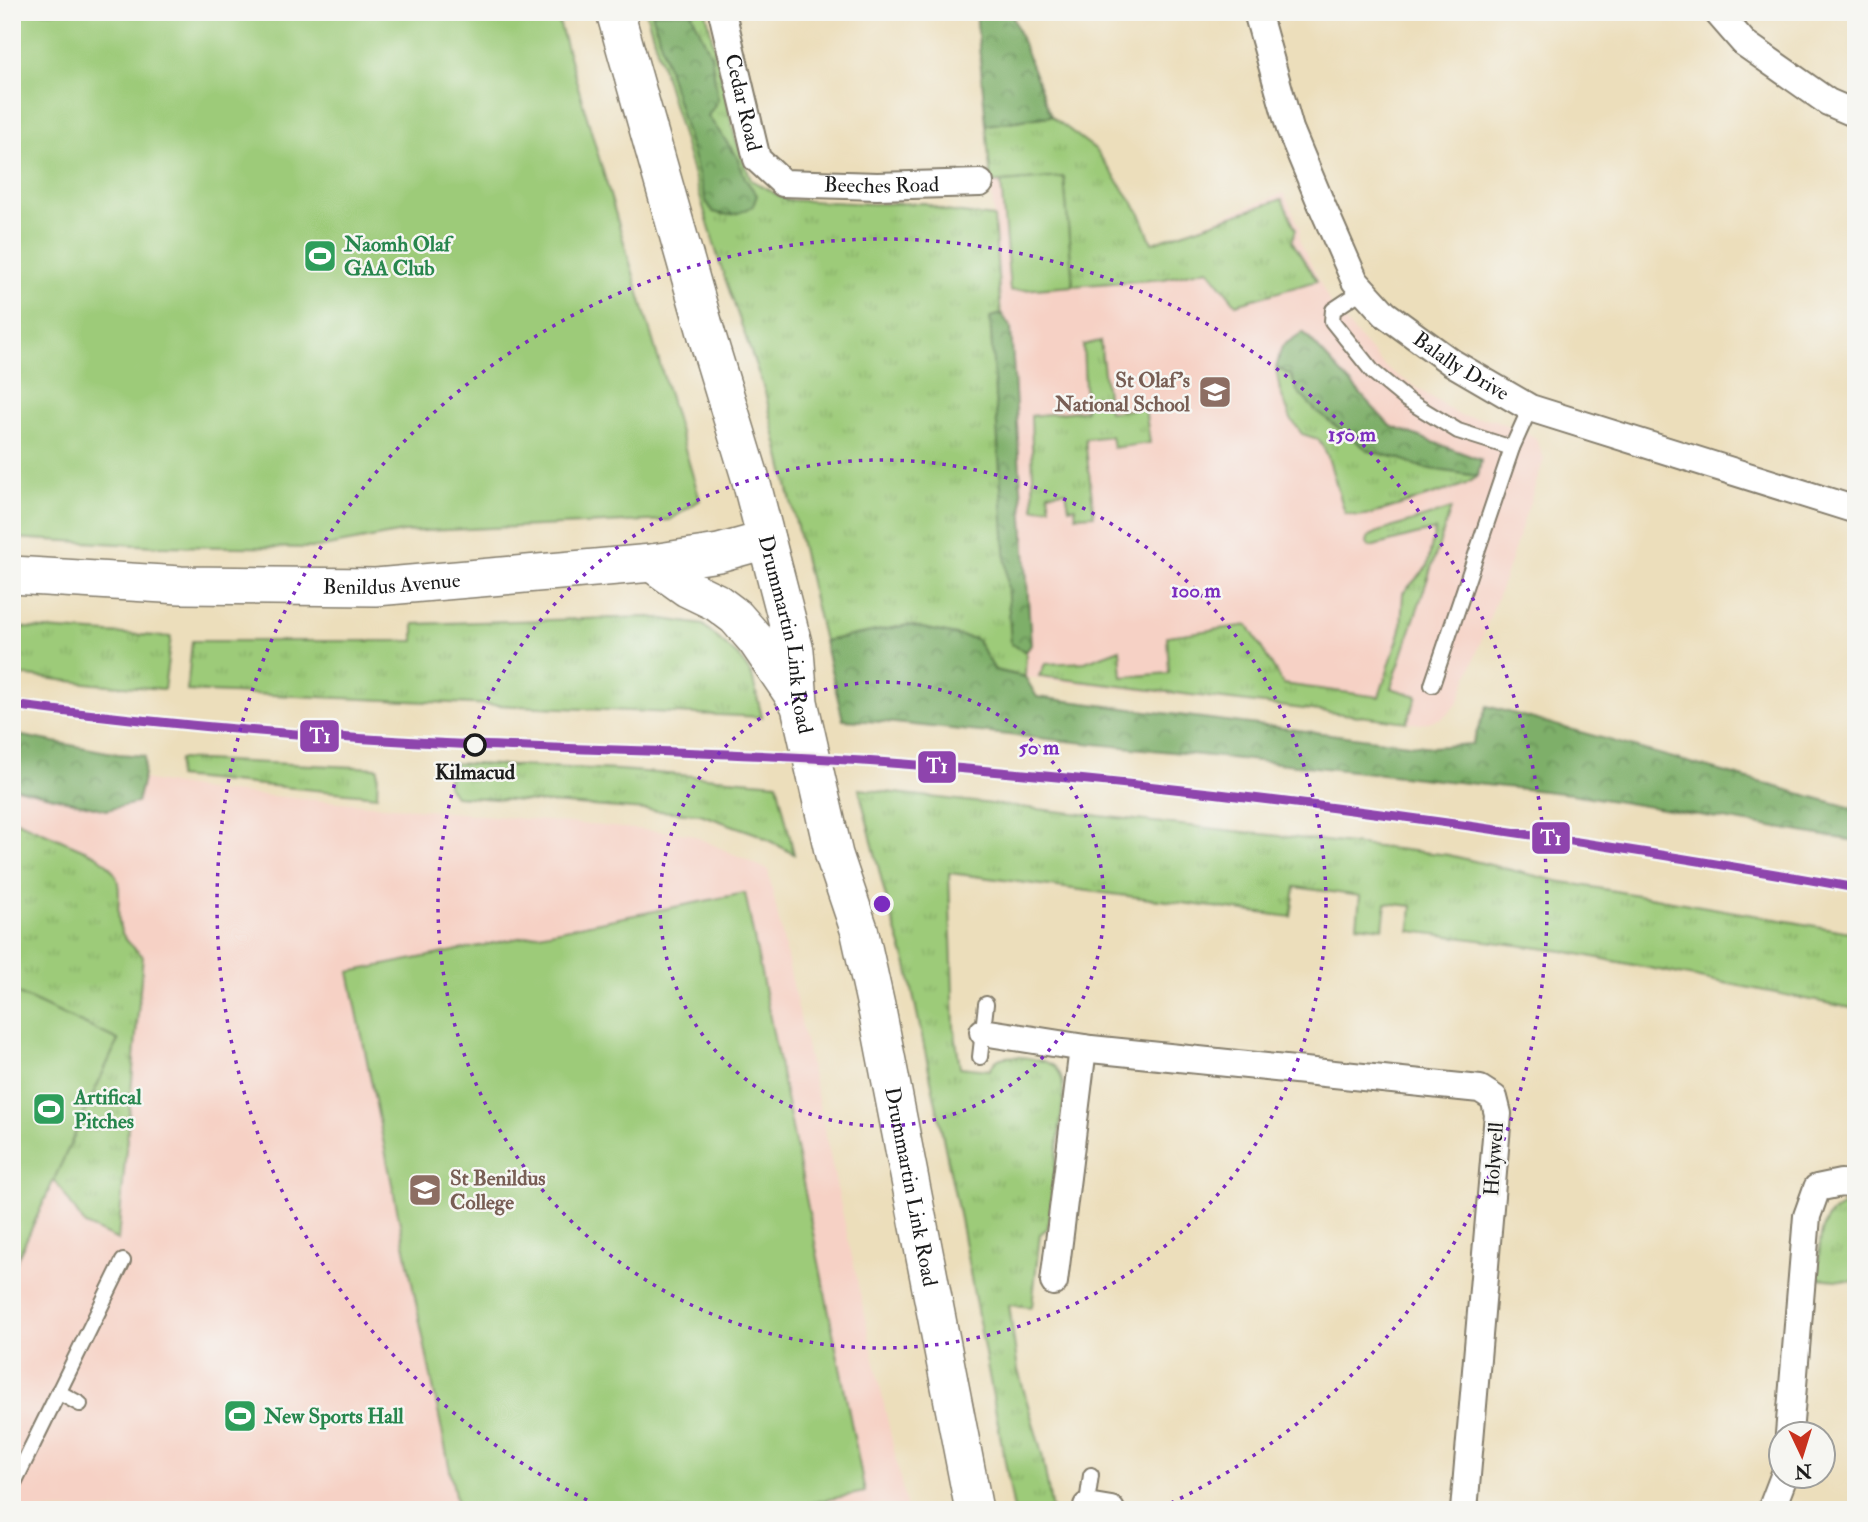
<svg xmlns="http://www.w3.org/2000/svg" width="1868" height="1522" font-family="'IM FELL Double Pica',serif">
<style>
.built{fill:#f6d1c5}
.grass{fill:url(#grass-tufts);stroke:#5c744a;stroke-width:2}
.forest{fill:url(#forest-crowns);stroke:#4d6642;stroke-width:2}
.park{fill:#9dcb79;stroke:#5c744a;stroke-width:2}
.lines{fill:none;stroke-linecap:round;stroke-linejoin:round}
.lane-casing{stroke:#847d6c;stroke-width:18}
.street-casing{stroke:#847d6c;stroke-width:30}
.secondary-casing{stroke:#847d6c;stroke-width:40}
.lane{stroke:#fff;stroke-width:14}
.street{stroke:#fff;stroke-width:26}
.secondary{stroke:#fff;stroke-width:37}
.tram-1-casing{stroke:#f6f6f2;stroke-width:14}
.tram-1{stroke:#8e44ad;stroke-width:9}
.ring{fill:none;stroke:#7b2cbf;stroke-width:3.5;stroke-dasharray:3.5 7}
.stop-dot{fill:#f6f6f2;stroke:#1c1c1c;stroke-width:3.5}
.labels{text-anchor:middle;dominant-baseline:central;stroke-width:5;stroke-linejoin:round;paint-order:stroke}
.street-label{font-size:21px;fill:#1c1c1c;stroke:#f6f6f2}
.leisure-label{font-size:21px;font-weight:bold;fill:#27864d;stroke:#f6f6f2;text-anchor:start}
.education-label{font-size:21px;font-weight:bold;fill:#785e54;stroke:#f6f6f2;text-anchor:end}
.stop-label{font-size:21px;font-weight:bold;fill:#1c1c1c;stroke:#f6f6f2}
.centre{fill:#7b2cbf;stroke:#f6f6f2;stroke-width:3.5}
.ring-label{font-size:21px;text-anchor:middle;font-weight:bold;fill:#7b2cbf;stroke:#f6f6f2;stroke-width:5;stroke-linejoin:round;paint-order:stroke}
.line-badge{stroke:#f6f6f2;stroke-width:2.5}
.badge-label{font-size:19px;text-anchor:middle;font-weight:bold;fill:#fff}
</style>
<defs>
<pattern id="grass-tufts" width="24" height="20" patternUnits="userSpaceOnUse" patternTransform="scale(1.75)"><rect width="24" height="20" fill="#9dcb79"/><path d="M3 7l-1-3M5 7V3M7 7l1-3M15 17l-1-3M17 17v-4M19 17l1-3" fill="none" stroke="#87ae68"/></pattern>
<pattern id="forest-crowns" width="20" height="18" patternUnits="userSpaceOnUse" patternTransform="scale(1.75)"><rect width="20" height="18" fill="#7eaf69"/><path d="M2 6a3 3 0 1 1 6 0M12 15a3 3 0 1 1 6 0" fill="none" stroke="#668e56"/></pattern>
</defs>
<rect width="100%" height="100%" fill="#f6f6f2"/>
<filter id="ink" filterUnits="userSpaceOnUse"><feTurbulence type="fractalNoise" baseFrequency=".0143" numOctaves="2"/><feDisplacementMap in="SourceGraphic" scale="14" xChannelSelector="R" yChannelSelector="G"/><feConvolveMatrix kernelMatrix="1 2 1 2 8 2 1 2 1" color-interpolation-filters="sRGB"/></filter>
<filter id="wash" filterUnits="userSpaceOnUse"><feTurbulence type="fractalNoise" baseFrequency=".00686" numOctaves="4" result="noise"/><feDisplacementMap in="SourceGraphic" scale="28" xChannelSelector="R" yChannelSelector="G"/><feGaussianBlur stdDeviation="1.57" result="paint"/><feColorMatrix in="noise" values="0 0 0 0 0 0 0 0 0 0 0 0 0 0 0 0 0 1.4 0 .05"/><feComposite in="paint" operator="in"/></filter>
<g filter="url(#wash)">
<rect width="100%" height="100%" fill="#ecdebb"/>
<g class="built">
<path d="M1018 31 1051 116 1095 149 1139 211 1152 243 1284 193 1300 228 1299 240 1332 307 1385 367 1460 416 1492 419 1535 437 1544 459 1507 571 1458 703 1442 718 1421 724 1025 677 1002 314 978 37Z"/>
<path d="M12 756 206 790 690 834 768 870 907 1510H12Z"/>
</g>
<g class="grass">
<path d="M646 12H706L735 137 751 180 787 200 873 204 925 203 945 211 994 217 1024 651 1026 652 1025 677 995 670 908 625 824 641 765 392 720 264Z"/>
<path d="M1051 116 1095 149 1139 211 1152 243 1282 199 1296 229 1292 241 1317 281 1236 304 1208 269 1164 279 1073 286 1064 177 991 183 986 125Z"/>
<path d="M1303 332 1390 426 1481 460 1478 476 1464 485 1372 514 1357 516 1345 513 1327 454 1318 439 1302 434 1291 419 1280 391 1276 368 1283 348Z"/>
<path d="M1100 341 1109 412 1145 408 1150 443 1113 448 1111 436 1085 439 1094 515 1076 516 1075 507 1069 508 1066 491 1048 493 1050 507 1034 509 1031 416 1086 410 1083 345Z"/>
<path d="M1451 509 1391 688 1417 696 1407 722 1039 676 1045 664 1085 662 1120 649 1122 677 1169 673 1167 636 1248 625 1283 684 1379 697 1401 629 1403 593 1427 567 1435 530 1370 547 1367 543 1368 537 1378 532Z"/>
<path d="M650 617 703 625 741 659 752 676 762 717 187 691 192 641H414V624Z"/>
<path d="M12 627 171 637 164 689 94 684 12 674Z"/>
<path d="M179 759 378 768 377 796 177 777Z"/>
<path d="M449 763 620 770 777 783 794 854 757 834 700 814 455 796 448 786Z"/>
<path d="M859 789 1449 855 1557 881 1856 933V1009L1563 951 1410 931 1412 906 1386 903 1383 928 1357 925 1360 896 1295 887 1291 917 949 873 954 1026 960 1067 990 1070C992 1065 995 1060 1001 1058 1011 1054 1048 1059 1056 1068 1064 1077 1063 1089 1063 1101L1048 1228 1040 1234 1032 1307 1009 1305 1018 1370 1042 1454 1052 1510H1014L960 1219 907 965 888 906Z"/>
<path d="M12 819 96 855C134 881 111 899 121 931 125 941 135 949 143 956L118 1240 85 1225 54 1179 118 1040 12 991Z"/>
<path d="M1856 1202V1282L1818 1278C1821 1245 1814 1209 1856 1202Z"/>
</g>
<g class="forest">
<path d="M691 12 711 55 718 100 708 116 736 155 746 180 757 195 753 206C738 215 730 217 713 212L706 201 652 13Z"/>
<path d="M976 12H1011L1051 116 986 125Z"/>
<path d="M1002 314 1011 328 1031 645 1026 652 1011 644 990 317Z"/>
<path d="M1303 332 1390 426 1481 460 1478 476 1423 468 1401 459 1369 451 1316 411 1297 391 1291 375 1276 368 1282 346Z"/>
<path d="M908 625 976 639 995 670 1025 677 1037 697 1432 747 1472 744 1487 706 1856 809V841L1572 794 885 722 843 720 824 641Z"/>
<path d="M12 734 118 754 145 756 144 774 137 803 106 810 12 787Z"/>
</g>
<g class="park">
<path d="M12 12H556L700 500 670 520 403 532 317 548 156 546 12 538Z"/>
<path d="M1064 177 1073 286 1010 291 1001 182Z"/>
<path d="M745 893 865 1492 776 1510H458L349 972Z"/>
<path d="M12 991 118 1040 12 1271Z"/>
</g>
</g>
<g filter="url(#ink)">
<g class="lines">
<defs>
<g id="lane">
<path d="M1363 290 1333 310 1332 321 1373 372 1407 400 1458 431 1512 448"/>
<path d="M1432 685 1512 448 1530 408"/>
<path d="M980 1057 986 1004"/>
<path d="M58 1392 80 1404"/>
<path d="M12 1487 123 1261"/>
<path d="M1086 1510 1091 1475"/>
</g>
<g id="street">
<path id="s1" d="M722 12 757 159 783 183 877 186 980 183"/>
<path id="s2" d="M1257 12 1290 129 1320 201 1355 281 1385 314 1451 362 1530 408 1856 510"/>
<path d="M1717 12 1744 43 1828 102 1856 114"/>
<path d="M983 1032 1091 1049 1480 1089 1494 1098 1498 1114 1464 1510"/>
<path d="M1054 1282 1083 1048"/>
<path d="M1789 1434 1807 1216 1817 1188 1841 1183 1856 1185"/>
<path d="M1087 1506 1111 1510"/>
<path d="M1771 1510 1784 1476"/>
</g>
<g id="secondary">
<path id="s3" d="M615 12 707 336 750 477 795 651 799 702 834 855 859 929 878 1015 974 1510"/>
<path d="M652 563 687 588 716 602 736 617 756 640 798 702"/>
<path id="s4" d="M12 575 181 585 376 587 652 563 719 553 766 540"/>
</g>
</defs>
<use href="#lane" class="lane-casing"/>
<use href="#street" class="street-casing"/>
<use href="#secondary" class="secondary-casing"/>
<use href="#lane" class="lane"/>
<use href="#street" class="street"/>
<use href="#secondary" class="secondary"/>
<defs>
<path id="tram-1" d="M12 705C166 725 321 738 476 745 619 751 762 753 904 764 1222 788 1542 832 1856 888"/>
</defs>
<use href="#tram-1" class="tram-1-casing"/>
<use href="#tram-1" class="tram-1"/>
</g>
</g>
<g class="ring">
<circle cx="882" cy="904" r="222"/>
<circle cx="882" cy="904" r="444"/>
<path d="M606 1509A665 665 0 1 1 1158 1509"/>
</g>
<defs>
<symbol id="stadium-square" viewBox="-11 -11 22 22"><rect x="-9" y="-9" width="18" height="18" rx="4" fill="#2e9e5b" stroke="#f6f6f2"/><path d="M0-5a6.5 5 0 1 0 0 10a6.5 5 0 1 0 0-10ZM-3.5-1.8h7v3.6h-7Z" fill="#fff"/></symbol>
<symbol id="school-square" viewBox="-11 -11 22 22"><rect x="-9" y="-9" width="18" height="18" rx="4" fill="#8d6e63" stroke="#f6f6f2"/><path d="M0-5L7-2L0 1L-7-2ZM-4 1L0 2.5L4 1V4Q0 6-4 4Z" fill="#fff"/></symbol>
</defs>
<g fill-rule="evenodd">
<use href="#stadium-square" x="301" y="237" width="38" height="38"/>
<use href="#school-square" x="1196" y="373" width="38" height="38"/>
<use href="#stadium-square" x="30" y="1090" width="38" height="38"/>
<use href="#school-square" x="406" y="1171" width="38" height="38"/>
<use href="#stadium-square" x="221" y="1397" width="38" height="38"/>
</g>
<circle class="stop-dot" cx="475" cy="745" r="10"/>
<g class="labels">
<g class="street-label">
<text stroke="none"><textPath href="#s1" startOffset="93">Cedar Road</textPath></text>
<text stroke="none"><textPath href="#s1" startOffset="285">Beeches Road</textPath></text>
<text stroke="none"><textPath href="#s2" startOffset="424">Balally Drive</textPath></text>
<text stroke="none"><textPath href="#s4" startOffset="380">Benildus Avenue</textPath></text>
<text stroke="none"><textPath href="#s3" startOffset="646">Drummartin Link Road</textPath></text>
<text transform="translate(1494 1159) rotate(-86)">Holywell</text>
<text stroke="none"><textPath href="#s3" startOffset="1213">Drummartin Link Road</textPath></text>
</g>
<g class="leisure-label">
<text x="344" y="244">Naomh Olaf<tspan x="344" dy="24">GAA Club</tspan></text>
<text x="74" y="1097">Artifical<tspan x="74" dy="24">Pitches</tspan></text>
<text x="264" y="1416">New Sports Hall</text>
</g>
<g class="education-label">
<text x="1190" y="380">St Olaf's<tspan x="1190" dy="24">National School</tspan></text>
<text x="450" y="1178" text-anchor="start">St Benildus<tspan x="450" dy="24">College</tspan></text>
</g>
<g class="stop-label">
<text x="475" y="772">Kilmacud</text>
</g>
</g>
<circle cx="882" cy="904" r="10" class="centre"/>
<g class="ring-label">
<text x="1352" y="441">150 m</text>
<text x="1196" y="597">100 m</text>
<text x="1039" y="754">50 m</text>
</g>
<g class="line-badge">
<rect x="299" y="719" width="41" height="34" rx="7" fill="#8e44ad"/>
<rect x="917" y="750" width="40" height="34" rx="7" fill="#8e44ad"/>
<rect x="1531" y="821" width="40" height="34" rx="7" fill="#8e44ad"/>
</g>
<g class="badge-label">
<text x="320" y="743">T1</text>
<text x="937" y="773">T1</text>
<text x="1551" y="845">T1</text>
</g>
<rect width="1868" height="1522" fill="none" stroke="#f6f6f2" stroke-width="42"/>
<g transform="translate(1802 1455) rotate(176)"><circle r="33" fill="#f6f6f2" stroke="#9f9f9c" stroke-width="2"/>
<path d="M0-5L12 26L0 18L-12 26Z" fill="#c8321e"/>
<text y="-10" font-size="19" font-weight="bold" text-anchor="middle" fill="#1c1c1c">N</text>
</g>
</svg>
